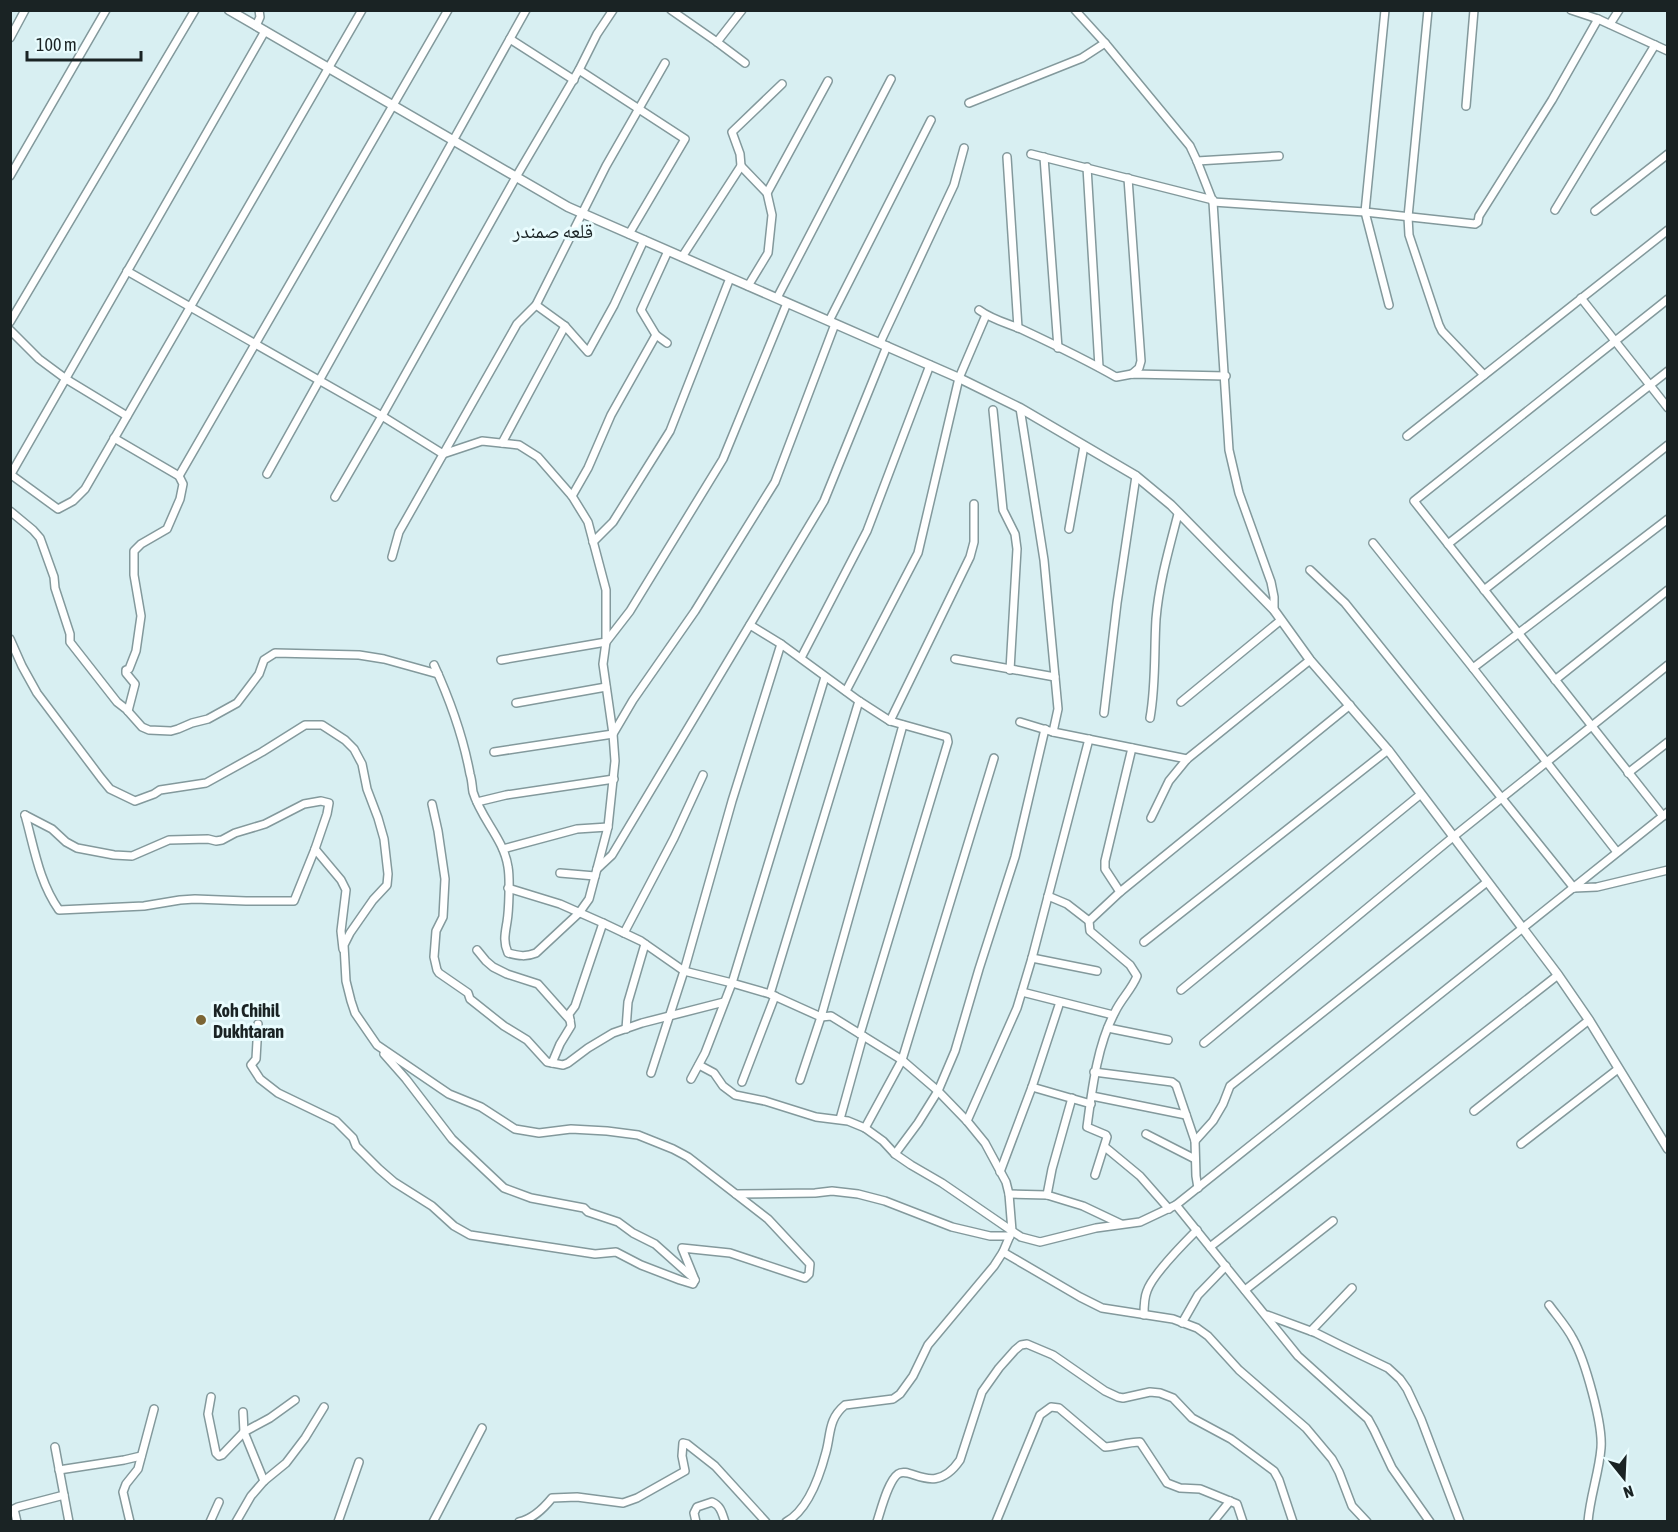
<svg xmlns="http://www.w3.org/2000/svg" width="1678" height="1532" font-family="'Asap Condensed','Noto Naskh Arabic',sans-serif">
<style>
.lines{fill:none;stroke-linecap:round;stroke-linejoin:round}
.minor-casing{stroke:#83999c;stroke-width:10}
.tertiary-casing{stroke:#83999c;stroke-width:11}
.minor{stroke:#fff;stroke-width:7}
.tertiary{stroke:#fff;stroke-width:8}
.poi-dot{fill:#7b6535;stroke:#e9fcfe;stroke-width:2}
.labels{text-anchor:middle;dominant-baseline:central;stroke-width:6;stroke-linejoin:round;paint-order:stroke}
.poi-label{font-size:18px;font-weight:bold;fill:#1a2324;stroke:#e9fcfe;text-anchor:start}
.neighbourhood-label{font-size:20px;fill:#1a2324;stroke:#e9fcfe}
</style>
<rect width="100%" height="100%" fill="#d8eff2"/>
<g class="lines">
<defs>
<g id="minor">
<path d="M671 10 717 42 745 63"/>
<path d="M1075 10 1105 43 1190 146 1197 161 1213 202 1229 450 1239 493 1271 582 1274 597V610"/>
<path d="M1385 10 1365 212 1389 305"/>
<path d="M1428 10 1408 217 1409 235 1439 325 1442 331 1484 375"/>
<path d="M1571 10 1598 19 1668 51"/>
<path d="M1610 24 1619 10"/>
<path d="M256 26 260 17 259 10"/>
<path d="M10 38 25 10"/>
<path d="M510 39 574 80"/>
<path d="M717 42 742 10"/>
<path d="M579 70 685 139 629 234"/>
<path d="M969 103 1082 58 1105 43"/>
<path d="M1466 106 1474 10"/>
<path d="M1031 154 1213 200"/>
<path d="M1007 157 1018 328"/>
<path d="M1044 157 1058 348"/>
<path d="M1197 161 1279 156"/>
<path d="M741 166 767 193 772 215 768 253 748 286"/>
<path d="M1087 167 1099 367"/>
<path d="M10 176 106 10"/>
<path d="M1128 178 1141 361 1139 368 1132 374"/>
<path d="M767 193 828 81"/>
<path d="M1213 202 1365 212 1475 224 1478 222 1479 216 1552 100 1598 19"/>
<path d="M1555 210 1655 45"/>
<path d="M1595 211 1668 154"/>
<path d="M682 257 741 166 740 154 732 132 782 84"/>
<path d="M127 271 382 416 443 454 482 441 519 445 538 457 572 496 588 522 606 590V642L603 664 613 734 615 761 608 827 589 899 579 913 536 953C526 957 519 956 508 953 503 942 505 934 507 922 509 910 510 878 508 867 504 839 481 819 473 792 472 786 472 780 470 774 463 736 450 700 434 665"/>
<path d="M777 298 891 79"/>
<path d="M1581 298 1668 408"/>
<path d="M536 305 565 326 588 352 614 305 644 240"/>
<path d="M979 310C991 319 1006 323 1021 329 1053 344 1085 359 1116 377L1132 374 1226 376"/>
<path d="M829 321 931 120"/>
<path d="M10 322 195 10"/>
<path d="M10 330 39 359 66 379 127 416"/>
<path d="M667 343 656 335 641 310 668 251"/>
<path d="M880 343 954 185 964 148"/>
<path d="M1020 408 1044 560 1058 709 1053 732"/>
<path d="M993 410 1003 510 1015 534 1017 549 1010 670"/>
<path d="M1407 436 1668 230"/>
<path d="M114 438 179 476 183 484 180 499 167 529 141 544 134 551V575L141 616 136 651 129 669 126 670V673L135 684 128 711"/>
<path d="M502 443 565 326"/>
<path d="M10 474 58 509 73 501 85 489 362 10"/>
<path d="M11 474 265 31"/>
<path d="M267 474 526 10"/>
<path d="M179 476 448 10"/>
<path d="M572 496 588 468 611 415 656 335"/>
<path d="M335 497 382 416 516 177 579 70 597 34 613 10"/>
<path d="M10 511 33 530 40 538 54 577 55 588 70 634V642L117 702 126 709 142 727 149 730 171 731 178 729 192 723 208 719 237 703 259 674 264 660 275 653 359 655 384 659 438 674"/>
<path d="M1069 529 1084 446"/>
<path d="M593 542 613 522 670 431 730 278"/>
<path d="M1373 543 1473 668 1617 852"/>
<path d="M1448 544 1668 371"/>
<path d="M392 557 399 532 517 324 536 305 606 166 665 63"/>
<path d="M1310 570 1345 603 1574 888"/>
<path d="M1484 590 1668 445"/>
<path d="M750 625 781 644 859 701 890 721 947 737 948 742 860 1034"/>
<path d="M10 639 22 666 37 693 101 778 110 789 135 801 154 794 160 790 206 783 262 752 305 725H322L345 740 354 749 362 764 367 789 378 818 384 839 388 874 387 885 373 900 350 933 344 945 346 981 351 1001 355 1013 377 1045 449 1094 481 1107 515 1129 539 1133 571 1129 607 1131 638 1135 673 1149 688 1157 768 1219 810 1264 809 1274 805 1278 730 1253 682 1248 695 1280"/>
<path d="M801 658 867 531 930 365"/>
<path d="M955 659 1055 677"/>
<path d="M501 660 606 642 630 611 723 459 787 303"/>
<path d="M1473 668 1668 519"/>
<path d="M1555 680 1668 590"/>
<path d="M846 691 918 553 959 378 986 315"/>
<path d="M1181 702 1281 620"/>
<path d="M516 703 606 687"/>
<path d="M1104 713 1117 603 1136 476"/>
<path d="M1150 718C1156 685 1154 652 1156 619 1159 583 1169 549 1178 514"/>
<path d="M890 721 970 557 974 542V504"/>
<path d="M1020 722 1053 732 1187 759"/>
<path d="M494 752 613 734 633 700 695 611 775 482 835 324"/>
<path d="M1628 773 1668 742"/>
<path d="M477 802 506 795 614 779"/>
<path d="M432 804 438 831 445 879 443 917 436 931 434 957 437 970 439 973 468 993 470 999 504 1026 527 1040 547 1062 563 1065 568 1063 588 1048 613 1033 642 1023 724 1002"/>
<path d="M25 815 52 829 66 842 77 848 114 855 132 856 169 840 208 839 216 841 222 840 235 833 265 824 304 804 321 801 329 803 327 814 315 849 341 880 346 890 341 931 343 949"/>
<path d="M25 815C34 847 39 882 59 910L144 906 180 900 195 899 246 901H294L315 849"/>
<path d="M1663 816 1414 501 1668 299"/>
<path d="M1151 818 1169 781 1187 759 1310 660"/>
<path d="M503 849 577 829 608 827"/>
<path d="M597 869 612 855 824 501 887 346"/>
<path d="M560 873 595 876"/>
<path d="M508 888 560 904 603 923 641 941 684 971 732 983 770 994 821 1017 831 1016 902 1060 938 1091 967 1121 985 1143 1006 1182 1009 1194 1012 1231 1021 1237 1040 1242 1096 1228 1140 1222 1176 1205 1668 812"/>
<path d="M1574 888 1597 887 1668 870"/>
<path d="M1120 892 1105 869V861L1132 748"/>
<path d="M1048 896 1067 904 1089 921"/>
<path d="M624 933 674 838 703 775"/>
<path d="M1144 942 1388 750"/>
<path d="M477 950 486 961 493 967 507 974 538 984 570 1020"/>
<path d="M1032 958 1097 971"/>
<path d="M1181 990 1421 794"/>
<path d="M1022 992 1113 1015"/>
<path d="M770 994 859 701"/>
<path d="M258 1024 256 1059 251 1065 260 1079 278 1093 336 1121 353 1138 356 1146 379 1169 394 1182 432 1206 454 1226 470 1235 595 1254 616 1252 641 1265 680 1280 693 1284 695 1280"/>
<path d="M1108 1028 1168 1040"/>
<path d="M626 1029 628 1002 645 944"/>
<path d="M1204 1043 1453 837 1668 665"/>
<path d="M384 1054 406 1079 452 1139 504 1188 531 1198 584 1208 588 1212 618 1222 633 1233 655 1244 692 1277"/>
<path d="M552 1063 560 1044 571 1026 569 1014 575 1006 603 923"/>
<path d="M699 1065 714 1073 723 1086 735 1095 765 1101 816 1117 848 1121 865 1128 883 1141 895 1154 911 1165 942 1183 1012 1231 1003 1252 994 1266 928 1345 913 1376 900 1394 893 1399 845 1405C828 1419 831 1434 826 1452 820 1475 808 1510 786 1522"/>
<path d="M1094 1072 1172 1082 1176 1085 1195 1141"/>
<path d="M651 1073 684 971 732 801 781 644"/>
<path d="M691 1079 705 1053 732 983 825 677"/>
<path d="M800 1080 821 1017 903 725"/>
<path d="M742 1082 775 996"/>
<path d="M1032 1087 1091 1104"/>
<path d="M1092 1096 1186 1115"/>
<path d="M1474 1111 1589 1020"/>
<path d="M840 1119 863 1036"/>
<path d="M967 1121 1017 1008 1032 958 1089 739"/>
<path d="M865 1128 902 1060 994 758"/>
<path d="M1146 1134 1195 1159"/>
<path d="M1521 1144 1618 1069"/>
<path d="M1105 1147 1140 1176 1169 1209"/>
<path d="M895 1154 918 1123 938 1091 955 1051 979 969 1015 857 1045 729"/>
<path d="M1000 1172 1032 1087 1060 1002"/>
<path d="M1095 1175 1107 1137 1106 1135 1087 1127C1092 1090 1097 1045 1115 1012 1121 999 1132 989 1137 976L1130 965 1090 931 1089 921 1120 892 1350 705"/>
<path d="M1198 1188 1196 1176 1195 1141 1213 1121 1223 1104 1230 1086 1487 882"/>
<path d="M736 1194 815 1193 832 1191 858 1194 885 1201 952 1227 990 1236H1010"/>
<path d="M1009 1194 1047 1195 1083 1206 1121 1224"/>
<path d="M1047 1195 1052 1169 1072 1098"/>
<path d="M1176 1205 1298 1356 1368 1419 1374 1430 1392 1468 1430 1522"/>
<path d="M1210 1247 1558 975"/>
<path d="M1003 1252 1080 1297 1102 1308 1173 1319 1197 1328 1208 1336 1239 1370 1306 1428 1332 1459 1339 1472 1352 1506 1367 1522"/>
<path d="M1245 1290 1333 1221"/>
<path d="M1549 1305C1557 1316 1567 1327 1573 1339 1585 1360 1603 1424 1601 1448 1599 1473 1590 1496 1588 1522"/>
<path d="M1144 1315C1144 1307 1144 1298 1147 1291 1152 1276 1185 1242 1197 1230"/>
<path d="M1267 1315 1316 1333 1342 1346 1388 1368 1400 1379 1407 1389 1421 1419 1460 1522"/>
<path d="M1182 1323 1198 1295 1226 1266"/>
<path d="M1311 1331 1352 1288"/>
<path d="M211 1397 208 1414 216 1453 219 1456 222 1455 244 1432 270 1418 295 1400"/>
<path d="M243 1412 244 1432 264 1481"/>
<path d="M55 1447 69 1522"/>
<path d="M59 1470 124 1460 141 1456"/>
<path d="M17 1522 14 1509 18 1507 64 1495"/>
<path d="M130 1522 123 1492 126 1484 138 1469 154 1409"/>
<path d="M210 1522 219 1502"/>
<path d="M236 1522 251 1496 264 1481 286 1463 305 1438 324 1407"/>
<path d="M338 1522 359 1462"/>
<path d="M433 1522 482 1428"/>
<path d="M519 1522C533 1519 543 1509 552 1498L577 1497 623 1503 637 1498 685 1471 682 1456 683 1443 687 1444 715 1466 766 1522"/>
<path d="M696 1522 694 1513 697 1507 712 1502C721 1506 722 1513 725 1522"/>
<path d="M877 1522C881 1510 888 1481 898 1474 910 1465 934 1498 960 1460L982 1392 999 1368 1015 1350 1021 1345 1027 1344 1053 1355 1105 1391 1118 1397 1123 1398 1150 1392 1160 1393 1173 1398 1192 1418 1231 1439 1274 1471 1279 1480 1293 1522"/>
<path d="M996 1522 1040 1415 1051 1407 1059 1408 1105 1447C1117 1446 1128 1442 1140 1442L1167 1483 1180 1488 1200 1489 1237 1504 1243 1522"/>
<path d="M1213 1522 1230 1501"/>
</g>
<path id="tertiary" d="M229 10 568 207 959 378 1020 408 1136 476 1171 505 1274 610 1310 660 1388 750 1558 975 1589 1020 1668 1149"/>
</defs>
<use href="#minor" class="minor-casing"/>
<use href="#tertiary" class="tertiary-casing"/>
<use href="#minor" class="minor"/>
<use href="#tertiary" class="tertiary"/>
</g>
<circle class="poi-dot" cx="201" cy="1020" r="6"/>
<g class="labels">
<g class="poi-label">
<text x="213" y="1010">Koh Chihil<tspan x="213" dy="21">Dukhtaran</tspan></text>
</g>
<g class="neighbourhood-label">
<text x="553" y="230">قلعه صمندر</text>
</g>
</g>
<rect width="1678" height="1532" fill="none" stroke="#1a2324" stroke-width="24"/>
<g transform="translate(1624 1478) rotate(162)" stroke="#e9fcfe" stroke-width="4.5" paint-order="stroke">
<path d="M0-4.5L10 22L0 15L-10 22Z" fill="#1a2324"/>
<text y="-9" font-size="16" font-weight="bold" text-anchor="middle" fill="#1a2324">N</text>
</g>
<path d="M27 51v9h114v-9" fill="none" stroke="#1a2324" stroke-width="3"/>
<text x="36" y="51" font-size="18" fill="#1a2324" stroke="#e9fcfe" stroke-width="4.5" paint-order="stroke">100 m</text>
</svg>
